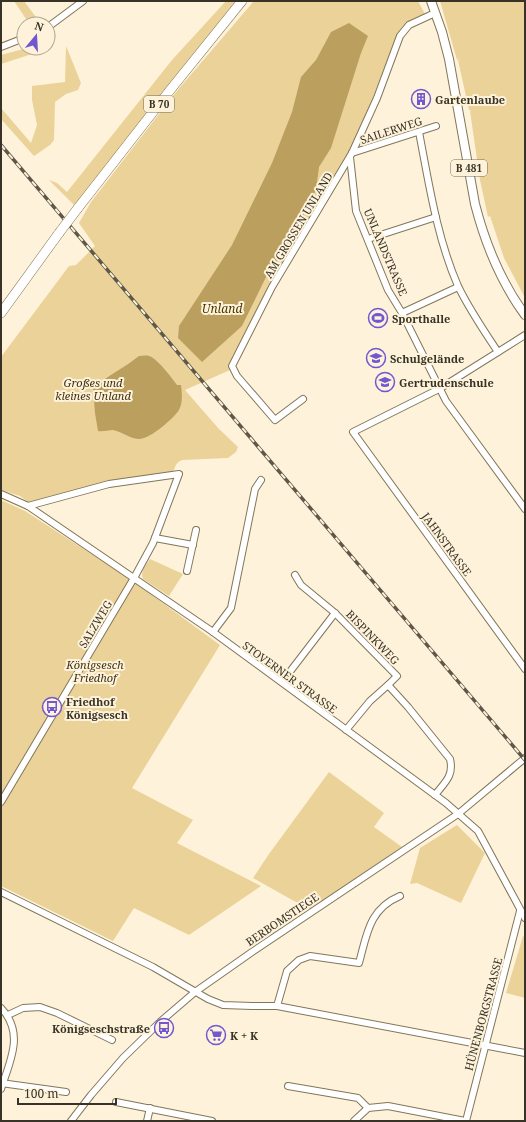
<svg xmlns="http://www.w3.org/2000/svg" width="526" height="1122" font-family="'Noto Serif',serif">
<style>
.green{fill:#ead299}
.water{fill:#ba9f5e}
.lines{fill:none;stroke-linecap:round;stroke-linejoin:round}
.minor-casing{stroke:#82765a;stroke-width:8}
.major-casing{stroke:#82765a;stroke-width:10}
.highway-casing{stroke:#82765a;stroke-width:10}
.minor{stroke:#fff;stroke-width:6}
.major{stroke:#fff;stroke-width:8}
.highway{stroke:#fff;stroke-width:9}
.rail-casing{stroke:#5f5849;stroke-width:3.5}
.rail{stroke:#fef3da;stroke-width:2;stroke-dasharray:6;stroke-linecap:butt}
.highway-bridge-casing{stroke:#82765a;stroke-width:10;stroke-linecap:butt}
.highway-bridge{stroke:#fff;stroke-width:9}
.labels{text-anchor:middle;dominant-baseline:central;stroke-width:4;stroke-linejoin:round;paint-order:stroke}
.shield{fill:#fef3da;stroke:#736d5c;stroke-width:1}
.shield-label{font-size:10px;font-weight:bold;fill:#383326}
.poi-label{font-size:11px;font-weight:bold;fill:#383326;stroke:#fef3da;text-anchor:start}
.street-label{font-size:11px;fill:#383326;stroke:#fef3da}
.park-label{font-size:11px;font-style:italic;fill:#3d3214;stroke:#fef3da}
.water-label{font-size:12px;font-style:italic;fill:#4a3700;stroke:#fef3da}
</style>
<rect width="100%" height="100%" fill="#fef3da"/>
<g class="green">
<path d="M14 1H24L41 24 28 22Z"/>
<path d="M226 1H239L82 198 74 205 49 180 57 183 67 192 172 60Z"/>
<path d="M254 1H418L425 14 403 26 395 40 361 128 353 145 317 203 265 300 234 354 230 363V370L185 390 219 429 238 447 236 452 228 458 182 460C175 463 175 467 173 474L156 475 32 505 20 496 1 490V357L69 266 76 265 95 246 79 223 91 202 176 92Z"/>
<path d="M440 1H525V298L504 258 490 216 488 217 480 180 470 111 471 110H469L458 60 460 59 457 60Z"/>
<path d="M66 46 81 83 78 90 66 94 55 102 54 140 50 145 34 156 1 119V108L31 143 37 125 32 100V86L65 82Z"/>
<path d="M27 48H31L32 54 1 64V55Z"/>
<path d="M1 500 25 511 130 579 220 645 132 788 193 820 177 843 261 886 189 935 134 908 113 941 1 886Z"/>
<path d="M150 559 183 574 169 596 143 579C140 571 146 565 150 559Z"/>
<path d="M329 772 384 813 374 827 402 847 310 910 253 878 269 854Z"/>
<path d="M457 825 485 853 461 903 417 883 410 884 420 848Z"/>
<path d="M523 936 525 937V998L506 993Z"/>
</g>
<g class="water">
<path d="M349 23 368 36 361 53 331 148 319 167 316 190 286 249 267 275 242 326 202 362 178 338 179 326 232 245 272 163 292 112 301 77 316 60 331 32Z"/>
<path d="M139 356C142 356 146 355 149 356 157 358 172 378 177 385H181C182 394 183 402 179 410 173 419 151 438 140 439 130 439 123 432 113 430 108 430 103 432 98 431L95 413 93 388C107 376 124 368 139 356Z"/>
</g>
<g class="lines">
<defs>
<g id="minor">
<path d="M48 27 83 1"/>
<path d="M1 47 24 38"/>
<path d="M419 132C429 184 437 238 458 286 469 309 484 331 498 352"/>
<path d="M352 153 436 126"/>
<path d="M350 157 356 211 388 290 402 313 446 401 525 509"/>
<path d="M368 239 436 217"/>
<path d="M402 313 458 287"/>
<path d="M525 335 439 389 353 432 525 669"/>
<path d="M303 399 275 420 237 376 232 366 272 287 352 153 377 98 400 36 409 25 435 13"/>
<path d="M1 494 28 506 213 632 446 803 478 831 525 918"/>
<path d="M155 538 193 545"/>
<path d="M187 571 196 530"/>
<path d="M295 575 301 585 335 613 397 676 388 685 408 707 450 759C454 776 445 782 435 795"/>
<path d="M213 632 231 608 255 489 261 480"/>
<path d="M282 682 335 613"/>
<path d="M346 730 370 701 388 685"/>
<path d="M1 802 134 578 153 543 179 474 109 484 28 506"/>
<path d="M1 892 153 967 208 999 223 1005 252 1006H277L525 1053"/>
<path d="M277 1006 287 971 299 960 310 956 359 963C367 934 369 909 400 896"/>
<path d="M1 1008C25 1033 10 1061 1 1089"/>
<path d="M8 1015 23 1008 40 1007 57 1013 112 1040"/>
<path d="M1 1083 66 1092"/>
<path d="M288 1086 358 1098 368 1108"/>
<path d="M116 1102 212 1121"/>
<path d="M71 1121 91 1095 123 1058 160 1022 195 992 252 952 458 814 525 758"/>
<path d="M147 1121 150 1108"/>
<path d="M354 1121 368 1108 388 1106 465 1121"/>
<path d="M466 1121 520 911"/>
</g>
<path id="major" d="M431 1 442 32 449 59 475 204C485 243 501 282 525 315"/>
<g id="highway">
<path d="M78 208 171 89 242 1"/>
<path d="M1 313 59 233"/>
</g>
</defs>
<use href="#minor" class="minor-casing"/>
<use href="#major" class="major-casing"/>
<use href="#highway" class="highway-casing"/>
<use href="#minor" class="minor"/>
<use href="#major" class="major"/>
<use href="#highway" class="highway"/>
<defs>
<path id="rail" d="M1 145 525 760"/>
</defs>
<use href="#rail" class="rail-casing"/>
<use href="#rail" class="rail"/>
<defs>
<path id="highway-bridge" d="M59 233 78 208"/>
</defs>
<use href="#highway-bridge" class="highway-bridge-casing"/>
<use href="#highway-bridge" class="highway-bridge"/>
</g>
<defs>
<symbol id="building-ring" viewBox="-11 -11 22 22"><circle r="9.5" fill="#fef3da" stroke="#7157d0" stroke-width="1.5"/><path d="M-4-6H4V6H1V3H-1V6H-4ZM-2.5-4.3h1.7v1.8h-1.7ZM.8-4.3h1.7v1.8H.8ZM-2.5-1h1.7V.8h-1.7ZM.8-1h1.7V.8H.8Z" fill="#7157d0"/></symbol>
<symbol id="stadium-ring" viewBox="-11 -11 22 22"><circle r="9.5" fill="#fef3da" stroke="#7157d0" stroke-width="1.5"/><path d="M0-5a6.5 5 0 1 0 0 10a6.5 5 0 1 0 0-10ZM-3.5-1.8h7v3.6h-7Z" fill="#7157d0"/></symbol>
<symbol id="school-ring" viewBox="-11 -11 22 22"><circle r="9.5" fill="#fef3da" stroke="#7157d0" stroke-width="1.5"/><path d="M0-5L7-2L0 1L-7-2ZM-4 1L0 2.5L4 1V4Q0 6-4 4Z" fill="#7157d0"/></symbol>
<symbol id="bus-ring" viewBox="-11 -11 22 22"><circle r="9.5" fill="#fef3da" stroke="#7157d0" stroke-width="1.5"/><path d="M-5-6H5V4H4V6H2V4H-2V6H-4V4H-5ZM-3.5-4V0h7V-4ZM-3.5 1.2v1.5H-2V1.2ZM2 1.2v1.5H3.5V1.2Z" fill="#7157d0"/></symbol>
<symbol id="supermarket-ring" viewBox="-11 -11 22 22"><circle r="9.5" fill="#fef3da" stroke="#7157d0" stroke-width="1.5"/><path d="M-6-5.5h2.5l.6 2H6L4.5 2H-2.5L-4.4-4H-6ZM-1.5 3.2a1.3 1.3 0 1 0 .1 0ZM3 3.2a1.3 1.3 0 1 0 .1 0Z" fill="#7157d0"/></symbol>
</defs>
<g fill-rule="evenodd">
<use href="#building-ring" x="410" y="88" width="22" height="22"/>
<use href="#stadium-ring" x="367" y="307" width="22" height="22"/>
<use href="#school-ring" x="365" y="347" width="22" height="22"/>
<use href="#school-ring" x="374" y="371" width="22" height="22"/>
<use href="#bus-ring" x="41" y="696" width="22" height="22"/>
<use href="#bus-ring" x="153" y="1017" width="22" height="22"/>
<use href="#supermarket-ring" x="205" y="1024" width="22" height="22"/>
</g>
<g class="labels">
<g class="shield">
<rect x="144" y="96" width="30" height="16" rx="3"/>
<rect x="451" y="160" width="36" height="16" rx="3"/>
</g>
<g class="shield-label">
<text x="159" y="104">B 70</text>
<text x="469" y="168">B 481</text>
</g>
<g class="poi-label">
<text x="435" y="99">Gartenlaube</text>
<text x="392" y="318">Sporthalle</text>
<text x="390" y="358">Schulgelände</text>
<text x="399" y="382">Gertrudenschule</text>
<text x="66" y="701">Friedhof<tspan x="66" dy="13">Königsesch</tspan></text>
<text x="150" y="1028" text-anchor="end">Königseschstraße</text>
<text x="230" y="1035">K + K</text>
</g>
<g class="street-label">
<text transform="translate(391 130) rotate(-18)">SAILERWEG</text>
<text transform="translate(298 225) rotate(-59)">AM GROSSEN UNLAND</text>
<text transform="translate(386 252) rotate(67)">UNLANDSTRASSE</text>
<text transform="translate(447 544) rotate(54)">JAHNSTRASSE</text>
<text transform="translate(95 624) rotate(-59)">SALZWEG</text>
<text transform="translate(373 637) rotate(46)">BISPINKWEG</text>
<text transform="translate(290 677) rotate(36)">STOVERNER STRASSE</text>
<text transform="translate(282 919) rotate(-34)">BERBOMSTIEGE</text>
<text transform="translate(483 1014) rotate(-75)">HÜNENBORGSTRASSE</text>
</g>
<g class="park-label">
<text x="93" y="382">Großes und<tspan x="93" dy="13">kleines Unland</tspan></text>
<text x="95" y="664">Königsesch<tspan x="95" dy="13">Friedhof</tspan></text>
</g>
<g class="water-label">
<text x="222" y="308">Unland</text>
</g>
</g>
<rect width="526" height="1122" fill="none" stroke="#383326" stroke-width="4"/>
<g transform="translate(36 36) rotate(18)"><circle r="19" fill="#fef3da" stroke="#afa692"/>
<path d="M0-3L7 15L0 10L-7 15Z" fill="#7157d0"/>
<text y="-6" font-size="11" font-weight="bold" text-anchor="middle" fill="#383326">N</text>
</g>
<path d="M18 1098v6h98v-6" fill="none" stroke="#383326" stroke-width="2"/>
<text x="24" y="1098" font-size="12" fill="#383326" stroke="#fef3da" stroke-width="3" paint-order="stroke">100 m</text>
</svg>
